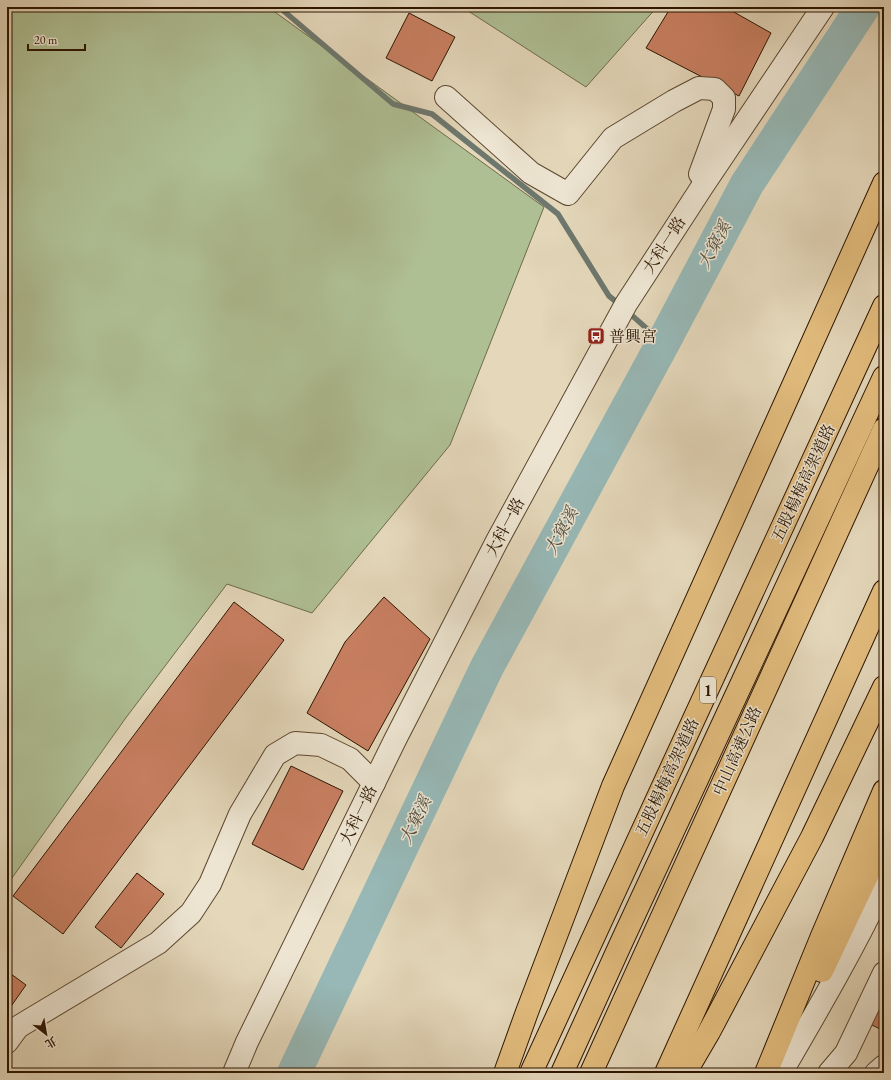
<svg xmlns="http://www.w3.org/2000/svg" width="891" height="1080" font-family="'EB Garamond','Noto Serif TC',serif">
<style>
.green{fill:#afbf94;stroke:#6e6a4a}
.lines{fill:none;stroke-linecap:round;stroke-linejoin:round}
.stream{stroke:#6d776d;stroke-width:5.5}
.river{stroke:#97b8b6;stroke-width:34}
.building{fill:#c87f61;stroke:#2d1500}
.minor-casing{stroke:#5b462e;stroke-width:24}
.highway-casing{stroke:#2d1500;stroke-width:24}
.minor{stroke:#ede5d2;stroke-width:22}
.highway{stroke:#e2bc7d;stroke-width:22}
.labels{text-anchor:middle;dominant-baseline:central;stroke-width:3;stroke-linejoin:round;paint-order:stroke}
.shield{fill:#ede5d2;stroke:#67533f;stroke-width:1}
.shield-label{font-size:15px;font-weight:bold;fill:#2d1500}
.street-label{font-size:16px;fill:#2d1500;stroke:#ede5d2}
.poi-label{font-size:16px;fill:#2d1500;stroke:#ede5d2;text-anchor:start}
.water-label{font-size:17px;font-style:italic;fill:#524e40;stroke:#ede5d2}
</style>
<rect width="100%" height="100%" fill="#e4d7ba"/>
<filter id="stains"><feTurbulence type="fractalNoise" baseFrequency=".005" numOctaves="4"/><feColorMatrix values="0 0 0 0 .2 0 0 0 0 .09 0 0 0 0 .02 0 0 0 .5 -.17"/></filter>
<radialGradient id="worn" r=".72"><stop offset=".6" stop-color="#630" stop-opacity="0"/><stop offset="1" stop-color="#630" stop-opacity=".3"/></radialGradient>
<g class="green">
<path d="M7 7H268L544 207 450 445 312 613 227 584 125 719 7 885Z"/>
<path d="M462 7H657L586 87Z"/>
</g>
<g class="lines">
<g class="stream">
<path d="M279 7 393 104 432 114 558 214 609 296 620 305"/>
<path d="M627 311 663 343"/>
</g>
<path class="river" d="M294 1073 487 667 663 343 747 184 863 7"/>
</g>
<g class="building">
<path d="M671 7H725L771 33 739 96 646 48Z"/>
<path d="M409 13 455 37 432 81 386 58Z"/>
<path d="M384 597 430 639 368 751 307 713 345 642Z"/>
<path d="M234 602 284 640 63 934 13 896Z"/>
<path d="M291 766 343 791 303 870 252 844Z"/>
<path d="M137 873 164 894 121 948 95 927Z"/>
<path d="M7 971 26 985 7 1012Z"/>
<path d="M884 994V1031L870 1024Z"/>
</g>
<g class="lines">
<defs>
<g id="minor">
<path d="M446 97 531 173 568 194 613 138 674 101 699 88 715 89 724 98V109L700 174"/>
<path d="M7 1042 18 1027 158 943 191 913 210 884 240 814 275 755 295 743 321 745 350 759 374 783"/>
<path d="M234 1073 247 1042 395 740 497 541 626 304 702 187 823 7"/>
<path d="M781 1073C817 1011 854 948 884 884"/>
<path d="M829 1073 846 1053 884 973"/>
<path d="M876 1073 884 1066"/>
</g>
<g id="highway">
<path d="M822 971 884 840"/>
<path d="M505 1073 527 1012 613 786 884 183"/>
<path d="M531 1073 884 306"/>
<path d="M562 1073 622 941 884 377"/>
<path d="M591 1073 884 429"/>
<path d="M666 1073 884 591"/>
<path d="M685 1073 709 1032 812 837 884 687"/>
<path d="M766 1073 822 936 884 791"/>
</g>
</defs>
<use href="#minor" class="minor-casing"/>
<use href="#highway" class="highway-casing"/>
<use href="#minor" class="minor"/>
<use href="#highway" class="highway"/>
</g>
<defs>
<symbol id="bus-square" viewBox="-11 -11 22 22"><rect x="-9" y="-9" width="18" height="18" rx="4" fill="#8f2418" stroke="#ede5d2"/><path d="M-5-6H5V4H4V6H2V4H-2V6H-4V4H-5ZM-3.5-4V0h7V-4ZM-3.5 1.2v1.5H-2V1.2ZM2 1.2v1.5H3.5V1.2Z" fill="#fff"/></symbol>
</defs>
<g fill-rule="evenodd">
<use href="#bus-square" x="586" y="326" width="20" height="20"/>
</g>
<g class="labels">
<rect class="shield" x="700" y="677" width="16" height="26" rx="3"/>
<g class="shield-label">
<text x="708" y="690">1</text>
</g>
<g class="street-label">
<text transform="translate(664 245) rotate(-57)">大科一路</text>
<text transform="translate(803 483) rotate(-65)">五股楊梅高架道路</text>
<text transform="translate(505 527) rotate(-62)">大科一路</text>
<text transform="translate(737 751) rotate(-66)">中山高速公路</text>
<text transform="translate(667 777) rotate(-65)">五股楊梅高架道路</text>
<text transform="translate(358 815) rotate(-64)">大科一路</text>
</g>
<g class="poi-label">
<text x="609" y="336">普興宮</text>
</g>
<g class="water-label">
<text transform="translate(714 245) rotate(-62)">大窠溪</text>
<text transform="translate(561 531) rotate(-62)">大窠溪</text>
<text transform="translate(415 820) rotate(-64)">大窠溪</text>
</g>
</g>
<rect width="891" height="1080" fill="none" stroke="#e4d7ba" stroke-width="24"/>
<rect x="8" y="8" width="875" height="1064" fill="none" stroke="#2d1500" stroke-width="2"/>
<rect x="12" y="12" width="867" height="1056" fill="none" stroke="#2d1500"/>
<g transform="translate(46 1034) rotate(149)" stroke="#ede5d2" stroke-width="3" paint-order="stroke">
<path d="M0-3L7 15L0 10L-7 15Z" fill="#2d1500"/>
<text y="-6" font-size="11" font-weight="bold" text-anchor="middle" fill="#2d1500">北</text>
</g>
<path d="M28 44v6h57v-6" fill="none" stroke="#2d1500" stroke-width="2"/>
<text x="34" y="44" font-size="12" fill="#2d1500" stroke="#ede5d2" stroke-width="3" paint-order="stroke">20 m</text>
<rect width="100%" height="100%" filter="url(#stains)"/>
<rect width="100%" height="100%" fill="url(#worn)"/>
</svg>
